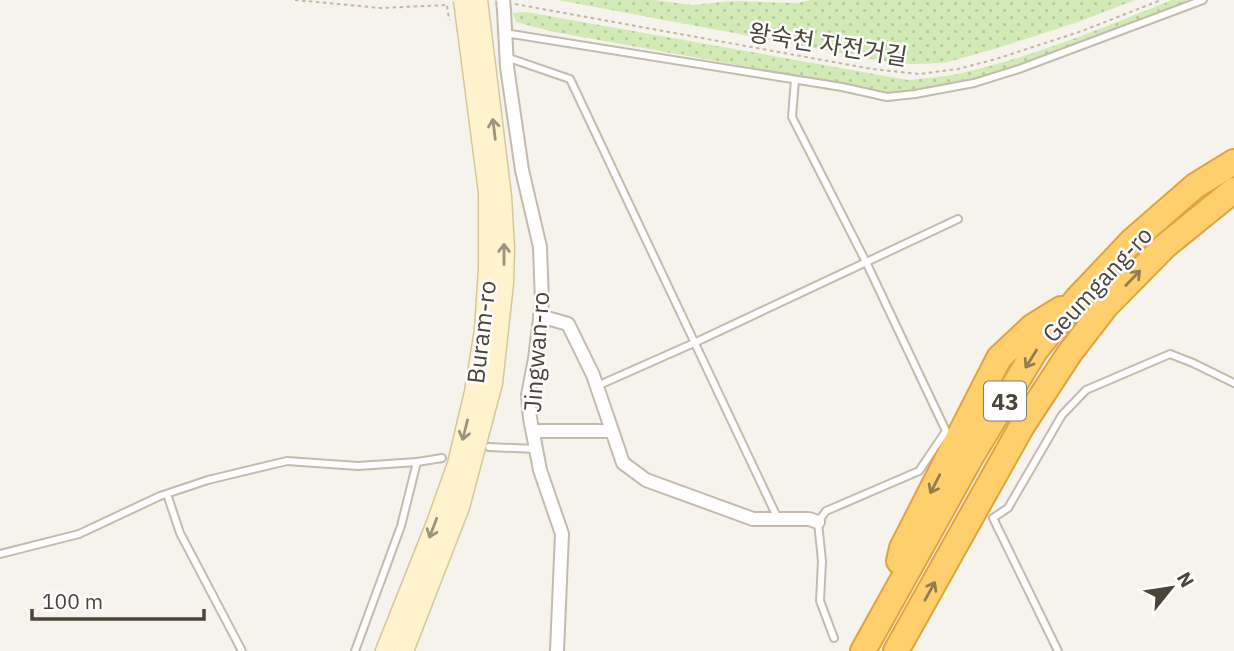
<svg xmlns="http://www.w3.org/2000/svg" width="1234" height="651" font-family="'IBM Plex Sans','Noto Sans KR',sans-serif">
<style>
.green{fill:url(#green-dots)}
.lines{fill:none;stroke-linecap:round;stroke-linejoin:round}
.lane-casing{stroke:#c2bbae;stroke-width:10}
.street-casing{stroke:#c2bbae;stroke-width:16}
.secondary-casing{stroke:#d6c79b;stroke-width:21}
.highway-casing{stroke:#e0a43c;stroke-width:28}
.path{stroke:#c4b79f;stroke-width:2;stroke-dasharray:3.5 3.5;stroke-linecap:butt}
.lane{stroke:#fff;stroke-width:6}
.street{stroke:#fff;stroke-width:12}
.secondary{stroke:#fff3cd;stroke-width:18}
.highway{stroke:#ffcf6e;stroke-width:24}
.street-bridge-casing{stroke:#c2bbae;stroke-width:16;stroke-linecap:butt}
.secondary-bridge-casing{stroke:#d6c79b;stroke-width:21;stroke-linecap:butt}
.street-bridge{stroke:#fff;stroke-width:12}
.secondary-bridge{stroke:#fff3cd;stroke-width:18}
.oneway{stroke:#9c937c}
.oneway2{stroke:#937c4e}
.labels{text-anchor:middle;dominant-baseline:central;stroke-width:5;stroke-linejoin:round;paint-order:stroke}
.shield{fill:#fff;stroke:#817c74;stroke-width:2}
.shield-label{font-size:23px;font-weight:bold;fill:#4b4439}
.street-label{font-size:24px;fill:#4b4439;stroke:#fff}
</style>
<defs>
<pattern id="green-dots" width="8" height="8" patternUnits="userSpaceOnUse" patternTransform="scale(1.75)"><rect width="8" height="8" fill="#d2eab5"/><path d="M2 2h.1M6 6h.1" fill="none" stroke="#b6ca9c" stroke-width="1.8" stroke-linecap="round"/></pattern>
</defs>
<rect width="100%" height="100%" fill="#f6f3ec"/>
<g class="green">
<path d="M558 0H655L692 5 732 1 797 3 811 0H1135L1078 22 998 48 944 63 913 64 893 63Z"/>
<path d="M1172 0H1193L1105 35 978 79 894 93 554 32 516 22 513 13 526 12 908 80C924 78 941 77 957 74 1031 58 1102 28 1172 0Z"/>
</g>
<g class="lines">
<defs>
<g id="lane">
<path d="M505 33 842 87 887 97 915 94 974 83 1019 69 1203 0"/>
<path d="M506 57 570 79 778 519"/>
<path d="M795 80 792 117 866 262 946 431 919 471 826 511 818 522 822 561 820 601 834 638"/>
<path d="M597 386 694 343 958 219"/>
<path d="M489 447 536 449"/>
<path d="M167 494 180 533 242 651"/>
<path d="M0 554 79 534 160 496 208 480 287 461 358 466 417 462 442 458"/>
<path d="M355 651 401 526 417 462"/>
<path d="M1058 651 993 518 1008 508 1062 415 1086 390 1170 354 1193 363 1234 383"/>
</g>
<g id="street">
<path d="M504 10 507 67 522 170 540 247 542 303 535 359 528 395 530 418 540 470 562 534 557 651"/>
<path d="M540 316 568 324 593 375 623 463 646 480 753 519H809L818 522"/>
<path d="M533 431H612"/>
</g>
<g id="secondary">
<path d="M385 651 436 523 457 464 474 392 484 330 488 269V192"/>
<path d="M404 651 460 507 493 383 504 283 505 249 502 197"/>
</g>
<g id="highway">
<path d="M899 561 902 548 999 358 1032 327 1061 309"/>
<path d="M863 651 972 455 1035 351 1077 299 1133 240 1195 186 1234 162"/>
<path d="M896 651 1022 426 1069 354 1106 306 1165 246 1234 190"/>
</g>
</defs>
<use href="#lane" class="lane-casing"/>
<use href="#street" class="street-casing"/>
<use href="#secondary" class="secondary-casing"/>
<use href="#highway" class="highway-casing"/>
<g class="path">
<path d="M295 0 381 8 447 5"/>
<path d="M515 4 872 69 919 74 958 69 996 59 1082 31 1161 0"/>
<path d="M447 6 449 19 450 20"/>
</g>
<use href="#lane" class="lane"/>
<use href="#street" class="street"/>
<use href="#secondary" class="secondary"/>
<use href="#highway" class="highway"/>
<defs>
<path id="street-bridge" d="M503 0 504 10"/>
<g id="secondary-bridge">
<path d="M463 0 488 192"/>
<path d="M478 0 502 197"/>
</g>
</defs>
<use href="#street-bridge" class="street-bridge-casing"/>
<use href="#secondary-bridge" class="secondary-bridge-casing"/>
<use href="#street-bridge" class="street-bridge"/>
<use href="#secondary-bridge" class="secondary-bridge"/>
</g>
<defs><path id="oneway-shaft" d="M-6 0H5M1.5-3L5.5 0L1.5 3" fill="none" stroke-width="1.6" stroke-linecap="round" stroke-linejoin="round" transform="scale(1.75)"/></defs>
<g class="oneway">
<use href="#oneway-shaft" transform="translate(494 129) rotate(-97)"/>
<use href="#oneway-shaft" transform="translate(504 254) rotate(-90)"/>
<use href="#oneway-shaft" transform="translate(465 430) rotate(104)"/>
<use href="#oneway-shaft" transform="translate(433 528) rotate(111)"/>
</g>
<g class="oneway2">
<use href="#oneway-shaft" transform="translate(1133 278) rotate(-46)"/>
<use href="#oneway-shaft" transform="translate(1031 359) rotate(122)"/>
<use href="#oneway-shaft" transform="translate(935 484) rotate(117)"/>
<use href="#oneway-shaft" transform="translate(930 591) rotate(-61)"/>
</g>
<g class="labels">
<rect class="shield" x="984" y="381.5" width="42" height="39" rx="5"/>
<g class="shield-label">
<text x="1005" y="401">43</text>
</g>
<g class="street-label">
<text transform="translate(828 44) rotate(9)">왕숙천 자전거길</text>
<text transform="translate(1097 284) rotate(-47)">Geumgang-ro</text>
<text transform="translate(481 332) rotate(-83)">Buram-ro</text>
<text transform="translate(536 352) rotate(-86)">Jingwan-ro</text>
</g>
</g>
<g transform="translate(1171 588) rotate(60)" stroke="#ffffff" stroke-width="5" paint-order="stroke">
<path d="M0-5L12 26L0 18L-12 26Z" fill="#4b4439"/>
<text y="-10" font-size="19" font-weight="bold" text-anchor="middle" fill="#4b4439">N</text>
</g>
<path d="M32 609v10h172v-10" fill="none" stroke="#4b4439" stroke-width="3.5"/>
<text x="42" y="609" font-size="21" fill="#4b4439" stroke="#ffffff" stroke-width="5" paint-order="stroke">100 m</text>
</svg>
